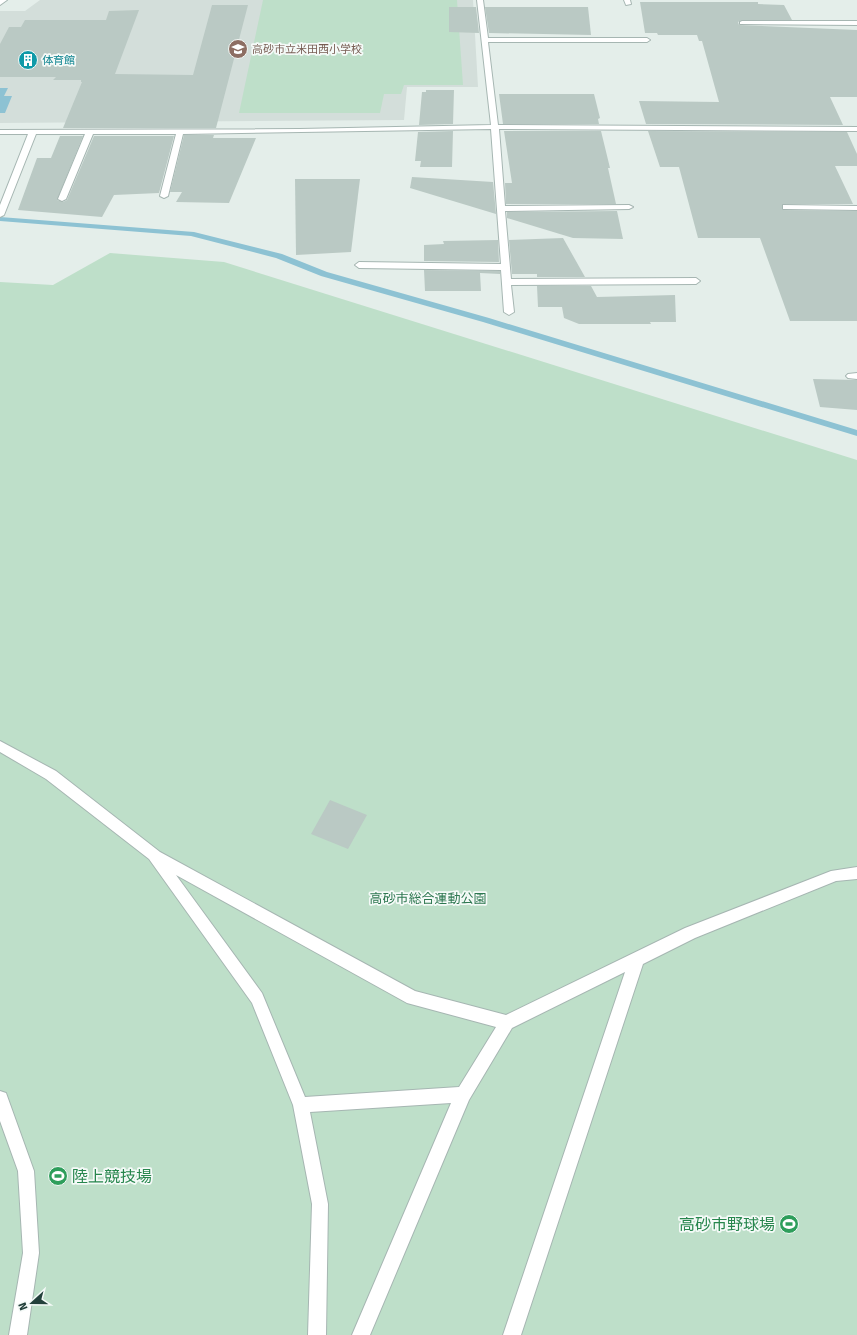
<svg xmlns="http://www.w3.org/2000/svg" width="857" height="1335" font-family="'Fira Sans','Noto Sans JP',sans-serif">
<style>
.built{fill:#d3deda}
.green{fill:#bedfc9}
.water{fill:#8dc2d3}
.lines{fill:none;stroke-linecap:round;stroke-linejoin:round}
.stream{fill:#8dc2d3;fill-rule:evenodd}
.building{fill:#bac9c4}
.minor-casing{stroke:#a6b6b2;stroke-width:2}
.minor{fill:#fff;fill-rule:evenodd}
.labels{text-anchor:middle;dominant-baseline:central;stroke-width:3.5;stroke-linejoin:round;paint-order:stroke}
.far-education-label{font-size:11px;fill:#785e54;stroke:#f5faf8;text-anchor:start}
.far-culture-label{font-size:11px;fill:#0d838f;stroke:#f5faf8;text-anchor:start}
.park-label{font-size:13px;fill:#2d7750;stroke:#f5faf8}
.near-leisure-label{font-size:16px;fill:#27864d;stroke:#f5faf8;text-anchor:start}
</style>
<rect width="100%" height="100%" fill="#e4eeea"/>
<path class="built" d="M40 0H473L478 87H407L404 120 0 123V11H25Z"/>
<g class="green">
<path d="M263 0H457L463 85H404L401 94H384L380 113H239Z"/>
<path d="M110 253 224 262 857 460V1335H0V282L53 285Z"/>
</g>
<path class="water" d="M0 88H8L4 96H12L5 113H0Z"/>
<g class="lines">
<path class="stream" d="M0 217 194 232 282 254 327 272 489 318 857 430V436L483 322 321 276 276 258 191 236 0 221Z"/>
</g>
<g class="building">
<path d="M640 2H758V4L784 5 792 20H742L738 22 739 25 857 30V97H830L843 125 646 124 639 101 719 102 702 41H699L697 35H658L657 33H645Z"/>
<path d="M212 5H248L216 128H63L82 82H81V80H53L56 77H0V44L9 27H21L25 20H106L109 11 139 10 115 74 193 75Z"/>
<path d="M449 7H476L479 33 449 32Z"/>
<path d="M485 7H588L591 35 489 33Z"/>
<path d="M426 90H454L453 124 419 125 422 92H426Z"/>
<path d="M499 94H594L600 118 598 119 599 124H503Z"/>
<path d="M453 131 452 167H420L421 161H415L418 132Z"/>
<path d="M504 131H601L610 168H608L616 204H506L505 183H512Z"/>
<path d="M648 131 847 132 857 154V166H835L853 204H783L782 209 783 210 857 211V321H790L760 238H698L679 167H660Z"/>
<path d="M184 135H214L213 138H256L229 203 176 202 182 192H170Z"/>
<path d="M60 136H83L57 200 63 202 67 200 94 136H174L159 193 114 195 102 217 18 210 37 158H51Z"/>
<path d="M412 177 493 182 496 214 410 188Z"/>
<path d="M295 179H360L351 252 296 255Z"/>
<path d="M617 211 623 239 573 238 507 218V212Z"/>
<path d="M563 238 585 277H537V274H512L509 240Z"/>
<path d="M498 240 499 262 424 261V245L444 244 443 241Z"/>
<path d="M424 270 500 271V274L480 273 481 291H425Z"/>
<path d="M537 286H591L597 297 675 295 676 322H650L651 324H579L564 318 562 307H538Z"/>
<path d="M813 379 857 380V410L820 407Z"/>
<path d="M330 800 367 815 348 849 311 834Z"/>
</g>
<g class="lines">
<defs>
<g id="minor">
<path d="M0 0H7L0 5Z"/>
<path d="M477 0H483L488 38H647L650 40 647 42H488L498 125 857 127V131L499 129 505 206 629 205 633 207 629 209 505 211 511 279 696 278 700 281 696 284 511 285 514 312 509 315 504 312 501 270 359 268 355 265 359 262 501 264 491 129 183 134 168 196 164 198 160 196 176 134H93L66 199 62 201 58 199 85 134H36L4 215 0 217V205L28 134H0V130L300 129 491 125Z"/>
<path d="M624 0H630L631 4 626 5Z"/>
<path d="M742 21H857V25L740 24V22Z"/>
<path d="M783 205 857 206V210L786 209H783Z"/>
<path d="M857 373V379L848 378 846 376 848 374Z"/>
<path d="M0 741 56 771 160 852 415 991 506 1015 685 928 831 871 857 867V879L836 881 695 938 643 964 521 1335H503L625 972 512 1028 469 1100 370 1335H352L451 1103 310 1112 328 1204 326 1335H308L312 1204 293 1105 252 1003 149 859 46 779 0 752ZM176 875 407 1003 496 1027 459 1087 305 1097 262 993Z"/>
<path d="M0 1091 6 1093 34 1171 39 1253 27 1335H9L23 1253 18 1171 0 1121Z"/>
</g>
</defs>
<use href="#minor" class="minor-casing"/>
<use href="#minor" class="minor"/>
</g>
<defs>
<symbol id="school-disc" viewBox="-11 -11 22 22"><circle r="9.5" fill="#8d6e63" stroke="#f5faf8"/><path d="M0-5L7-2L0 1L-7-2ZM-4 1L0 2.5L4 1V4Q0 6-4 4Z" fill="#fff"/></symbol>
<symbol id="building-disc" viewBox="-11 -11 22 22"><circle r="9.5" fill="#0f9aa8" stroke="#f5faf8"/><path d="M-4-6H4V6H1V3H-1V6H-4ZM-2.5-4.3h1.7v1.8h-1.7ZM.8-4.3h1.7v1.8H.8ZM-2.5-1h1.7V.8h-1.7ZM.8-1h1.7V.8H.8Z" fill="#fff"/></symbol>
<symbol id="stadium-disc" viewBox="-11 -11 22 22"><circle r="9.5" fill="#2e9e5b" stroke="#f5faf8"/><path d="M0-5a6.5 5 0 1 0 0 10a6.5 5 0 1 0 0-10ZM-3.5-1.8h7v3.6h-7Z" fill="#fff"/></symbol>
</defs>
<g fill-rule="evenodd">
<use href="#school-disc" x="227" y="38" width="22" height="22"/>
<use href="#building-disc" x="17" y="49" width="22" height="22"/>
<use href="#stadium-disc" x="47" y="1165" width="22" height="22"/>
<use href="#stadium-disc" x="778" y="1213" width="22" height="22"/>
</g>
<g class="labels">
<g class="far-education-label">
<text x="252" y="49">高砂市立米田西小学校</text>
</g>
<g class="far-culture-label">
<text x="42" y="60">体育館</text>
</g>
<g class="park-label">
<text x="428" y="898">高砂市総合運動公園</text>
</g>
<g class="near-leisure-label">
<text x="72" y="1176">陸上競技場</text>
<text x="775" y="1224" text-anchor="end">高砂市野球場</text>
</g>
</g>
<g transform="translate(32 1303) rotate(249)" stroke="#f5faf8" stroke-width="3" paint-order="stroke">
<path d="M0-3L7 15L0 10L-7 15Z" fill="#23403b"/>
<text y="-6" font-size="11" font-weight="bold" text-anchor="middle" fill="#23403b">N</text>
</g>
</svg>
